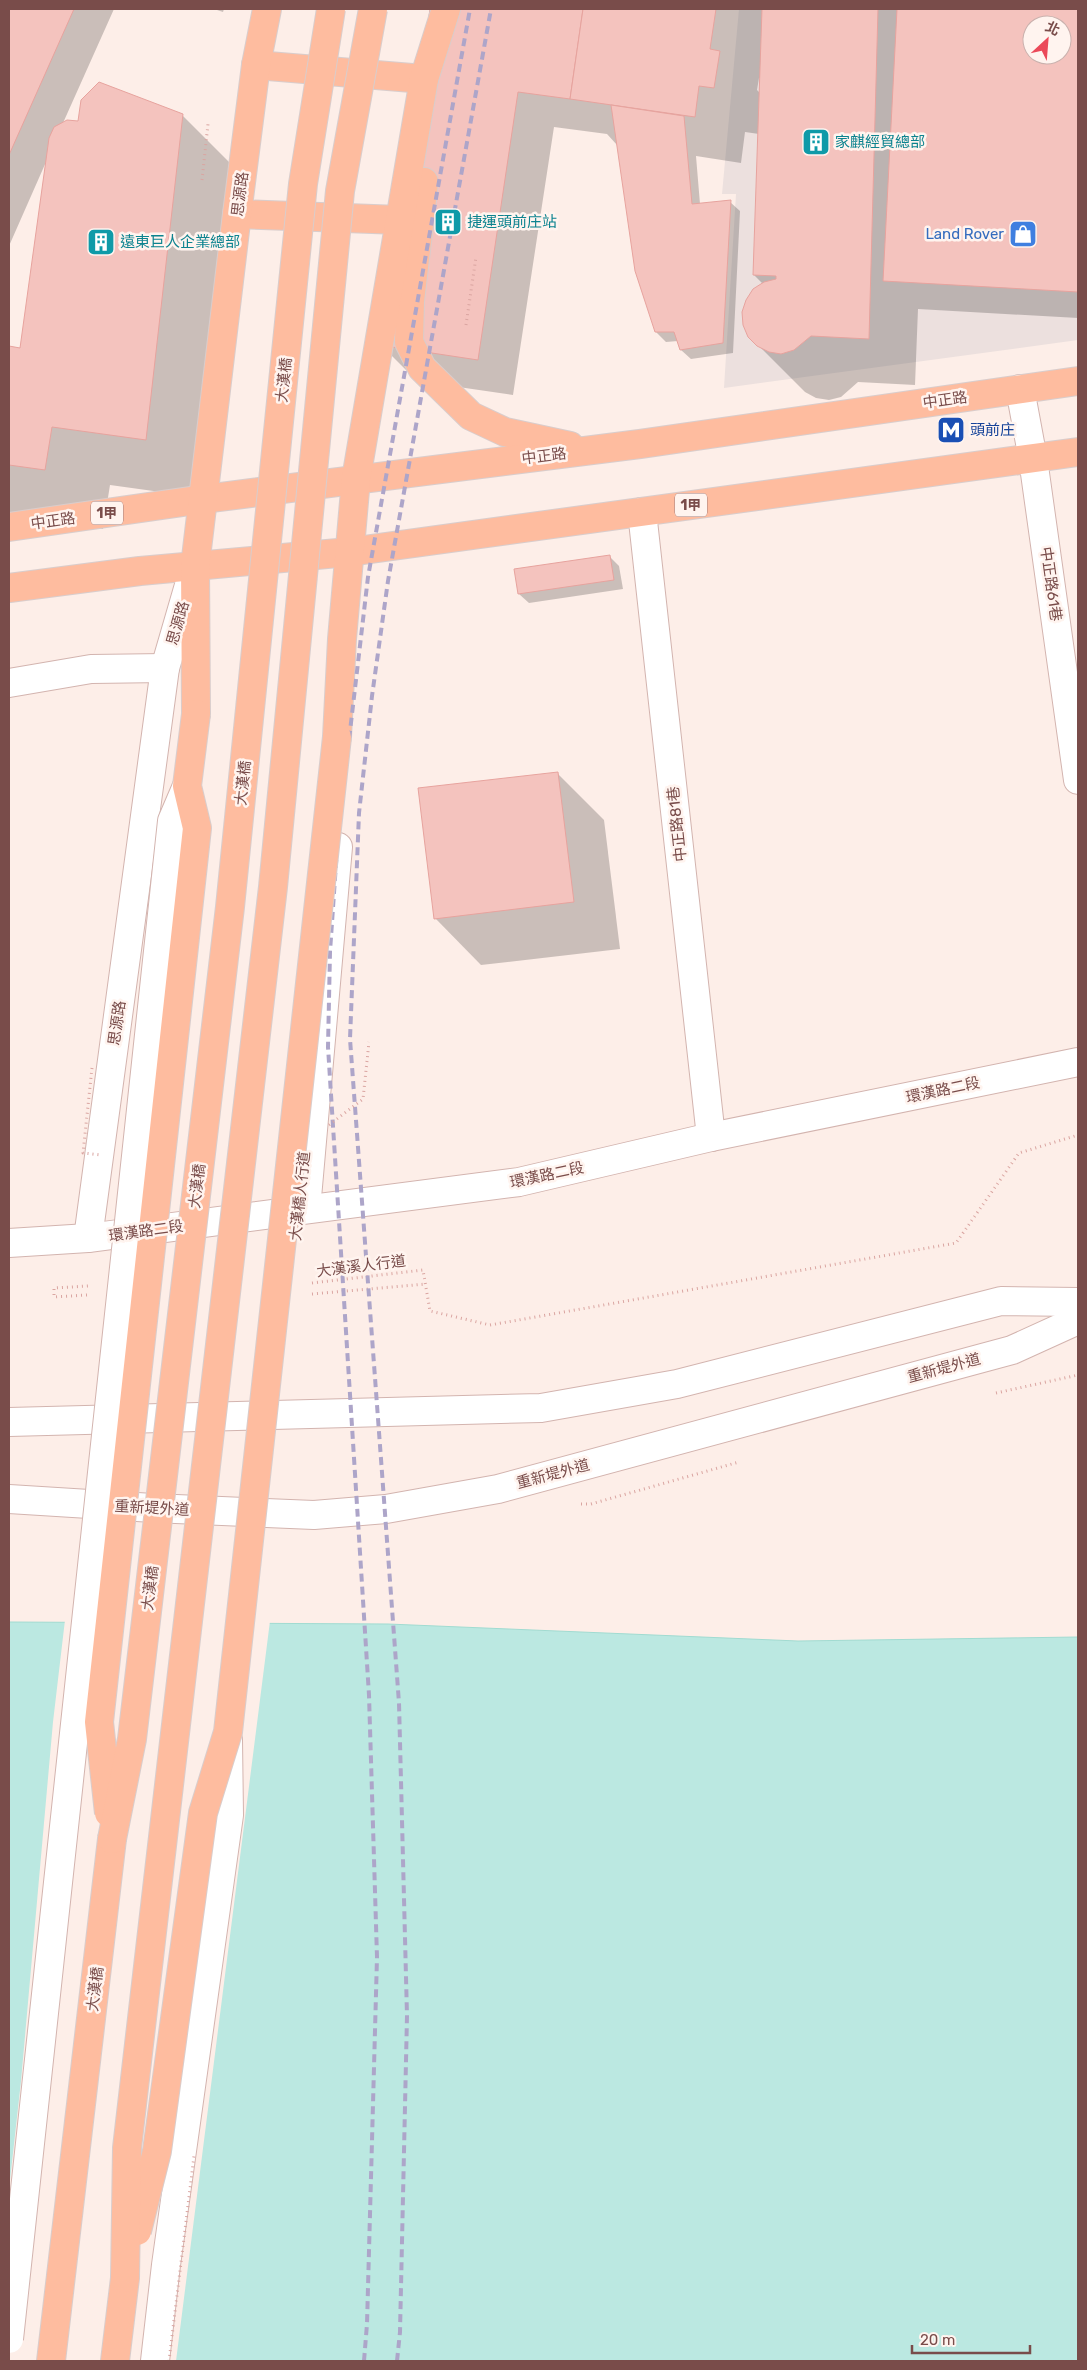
<svg xmlns="http://www.w3.org/2000/svg" width="1087" height="2370" font-family="Rubik,'Noto Sans TC',sans-serif">
<style>
.industrial{fill:#ece0de;fill-rule:evenodd}
.water{fill:#bbe8e1;stroke:#a1dbd1}
.pier{fill:#fdeee8}
.shadow{fill:#0003;fill-rule:evenodd}
.building{fill:#f4c3be;stroke:#e7a39e;fill-rule:evenodd}
.lines{fill:none;stroke-linecap:round;stroke-linejoin:round}
.minor-casing{stroke:#d3b4af;stroke-width:30}
.major-casing{stroke:#d9cdcc;stroke-width:30}
.path{stroke:#daa5a1;stroke-width:3;stroke-dasharray:1 4;stroke-linecap:butt}
.minor{stroke:#fff;stroke-width:28}
.major{stroke:#febc9f;stroke-width:28}
.rail{stroke:#ada5c9;stroke-width:4;stroke-dasharray:8 5;stroke-linecap:butt}
.minor-bridge-casing{stroke:#d3b4af;stroke-width:30;stroke-linecap:butt}
.major-bridge-casing{stroke:#d9cdcc;stroke-width:30;stroke-linecap:butt}
.path-bridge{stroke:#daa5a1;stroke-width:3;stroke-dasharray:1 4;stroke-linecap:butt}
.minor-bridge{stroke:#fff;stroke-width:28}
.major-bridge{stroke:#febc9f;stroke-width:28}
.labels{text-anchor:middle;dominant-baseline:central;stroke-width:5;stroke-linejoin:round;paint-order:stroke}
.shield{fill:#fff4ef;stroke:#a17e7c;stroke-width:1}
.shield-label{font-size:14px;font-weight:bold;fill:#794c4a}
.culture-label{font-size:15px;fill:#0d838f;stroke:#fff4ef;text-anchor:start}
.street-label{font-size:15px;fill:#794c4a;stroke:#fff4ef}
.shop-label{font-size:15px;fill:#366cbe;stroke:#fff4ef;text-anchor:end}
.transit-label{font-size:15px;fill:#164399;stroke:#fff4ef;text-anchor:start}
</style>
<rect width="100%" height="100%" fill="#fdeee8"/>
<path class="industrial" d="M739 9H1078V340L724 388 736 194H722ZM1032 25H1062V55H1032Z"/>
<path class="water" d="M9 1622 388 1624 798 1641 1078 1637V2361H9Z"/>
<path class="pier" d="M65 1620 270 1621 176 2361H9V2189L21 2081 53 1722Z"/>
<g class="shadow">
<path d="M9 9H114L63 123 182 115 241 174 204 498 110 485 103 529 9 516V347L21 349 46 162 9 246Z"/>
<path d="M214 9H224L223 12Z"/>
<path d="M432 9H1078V318L918 309 915 385 858 382 841 397 829 400 816 398 805 392 749 336 763 284 754 275 759 134 745 132 741 163 696 156 700 204 730 202 740 211 733 353 691 359 681 350 678 341 666 342 656 332 617 145 607 134 554 127 513 395 417 381 381 345ZM1032 25H1062V55H1032ZM759 78H761L760 93 757 90Z"/>
<path d="M610 557 619 566 623 589 529 603 519 594Z"/>
<path d="M557 773 604 820 620 949 481 965 435 918Z"/>
</g>
<g class="building">
<path d="M9 9H74L9 155Z"/>
<path d="M430 9H583L570 99 518 92 478 360 379 345Z"/>
<path d="M583 9H716L710 49 720 51 714 88 699 86 695 117 570 99Z"/>
<path d="M762 9H878L869 339 811 336 794 350 781 354 769 352 757 346 748 337 743 325 742 312 746 300 753 289 764 282 776 279V276L753 275Z"/>
<path d="M897 9H1078V292L883 281ZM1032 25H1062V55H1032Z"/>
<path d="M99 82 183 114 146 440 52 427 45 470 9 465V346L20 348 49 138 54 127 67 120 78 121 81 100Z"/>
<path d="M611 105 684 116 692 204 731 200 723 343 680 350 674 332H655L635 271Z"/>
<path d="M610 555 614 580 518 594 514 569Z"/>
<path d="M558 772 574 902 434 919 418 788Z"/>
</g>
<g class="lines">
<defs>
<g id="minor">
<path d="M1020 389 1033 459 1078 780"/>
<path d="M642 512 711 1137"/>
<path d="M9 683 91 669 165 668"/>
<path d="M306 1209 338 847"/>
<path d="M88 1238 165 668 192 575"/>
<path d="M9 1243 88 1238 519 1182 711 1137 1078 1062"/>
<path d="M9 1422 541 1408 677 1384 1001 1301 1078 1302"/>
<path d="M9 1499 153 1508 314 1515 386 1509 498 1489 1012 1350 1078 1320"/>
<path d="M155 2361 166 2265 229 1815 228 1740"/>
</g>
<g id="major">
<path d="M256 65 424 79"/>
<path d="M424 182 410 301 409 342 422 368 471 416 505 432 570 446"/>
<path d="M237 214 400 220"/>
<path d="M9 527 204 499 640 444 1078 381"/>
<path d="M9 588 140 571 349 552 1078 452"/>
<path d="M196 714 195 566 237 214 256 65 267 9"/>
<path d="M337 737 342 639 356 479 424 79 446 9"/>
<path d="M51 2361 112 1839"/>
<path d="M115 2361 125 2278"/>
</g>
</defs>
<use href="#minor" class="minor-casing"/>
<use href="#major" class="major-casing"/>
<g class="path">
<path d="M202 180 208 124"/>
<path d="M466 325 476 257"/>
<path d="M312 1283 423 1270 430 1311 490 1325 956 1243 1019 1153 1078 1135"/>
<path d="M312 1294 426 1284"/>
<path d="M87 1295 54 1297V1288L88 1286"/>
<path d="M996 1393 1078 1375"/>
<path d="M581 1504H591L739 1462"/>
</g>
<use href="#minor" class="minor"/>
<use href="#major" class="major"/>
<g class="rail">
<path d="M364 2361 367 2324 377 1957 369 1695 328 1047 330 952 338 834 368 577 470 9"/>
<path d="M397 2361 400 2332 407 2016 399 1703 350 1039 359 813 372 696 388 581 491 9"/>
</g>
<defs>
<path id="minor-bridge" d="M9 2339 172 821 187 786"/>
<g id="major-bridge">
<path d="M109 1813 99 1722 197 828 187 786 196 714"/>
<path d="M112 1839 132 1739 230 907 303 184 331 9"/>
<path d="M137 2231 157 2151 203 1813 228 1732 337 737"/>
<path d="M125 2278 127 2148 273 887 340 191 373 9"/>
</g>
</defs>
<use href="#minor-bridge" class="minor-bridge-casing"/>
<use href="#major-bridge" class="major-bridge-casing"/>
<g class="path-bridge">
<path d="M92 1068 83 1153 101 1155"/>
<path d="M329 1125 363 1099 369 1042"/>
<path d="M169 2361 194 2156"/>
</g>
<use href="#minor-bridge" class="minor-bridge"/>
<use href="#major-bridge" class="major-bridge"/>
</g>
<defs>
<symbol id="building-square" viewBox="-11 -11 22 22"><rect x="-9" y="-9" width="18" height="18" rx="4" fill="#0f9aa8" stroke="#fff4ef"/><path d="M-4-6H4V6H1V3H-1V6H-4ZM-2.5-4.3h1.7v1.8h-1.7ZM.8-4.3h1.7v1.8H.8ZM-2.5-1h1.7V.8h-1.7ZM.8-1h1.7V.8H.8Z" fill="#fff"/></symbol>
<symbol id="shop-square" viewBox="-11 -11 22 22"><rect x="-9" y="-9" width="18" height="18" rx="4" fill="#3f7fe0" stroke="#fff4ef"/><path d="M-5-2.5h2.3a2.7 3.5 0 0 1 5.4 0H5L5.5 6h-11ZM-1.5-2.5h3a1.5 2.3 0 0 0-3 0Z" fill="#fff"/></symbol>
<symbol id="metro-square" viewBox="-11 -11 22 22"><rect x="-9" y="-9" width="18" height="18" rx="4" fill="#1a4fb4" stroke="#fff4ef"/><path d="M-5.5 5V-5H-3L0 0L3-5H5.5V5H3V-.5L0 4L-3-.5V5Z" fill="#fff"/></symbol>
</defs>
<g fill-rule="evenodd">
<use href="#building-square" x="800" y="126" width="32" height="32"/>
<use href="#building-square" x="432" y="206" width="32" height="32"/>
<use href="#shop-square" x="1007" y="218" width="32" height="32"/>
<use href="#building-square" x="85" y="226" width="32" height="32"/>
<use href="#metro-square" x="935" y="414" width="32" height="32"/>
</g>
<g class="labels">
<g class="shield">
<rect x="675" y="493.5" width="32" height="23" rx="4"/>
<rect x="91" y="501.5" width="32" height="23" rx="4"/>
</g>
<g class="shield-label">
<text x="691" y="505">1甲</text>
<text x="107" y="513">1甲</text>
</g>
<g class="culture-label">
<text x="835" y="142">家麒經貿總部</text>
<text x="467" y="222">捷運頭前庄站</text>
<text x="120" y="242">遠東巨人企業總部</text>
</g>
<g class="street-label">
<text transform="translate(240 194) rotate(-83)">思源路</text>
<text transform="translate(284 380) rotate(-84)">大漢橋</text>
<text transform="translate(945 400) rotate(-8)">中正路</text>
<text transform="translate(544 456) rotate(-7)">中正路</text>
<text transform="translate(53 521) rotate(-8)">中正路</text>
<text transform="translate(1051 584) rotate(82)">中正路61巷</text>
<text transform="translate(178 623) rotate(-74)">思源路</text>
<text transform="translate(243 783) rotate(-84)">大漢橋</text>
<text transform="translate(677 824) rotate(-96)">中正路81巷</text>
<text transform="translate(117 1023) rotate(-82)">思源路</text>
<text transform="translate(943 1090) rotate(-12)">環漢路二段</text>
<text transform="translate(547 1175) rotate(-12)">環漢路二段</text>
<text transform="translate(197 1186) rotate(-83)">大漢橋</text>
<text transform="translate(300 1196) rotate(-84)">大漢橋人行道</text>
<text transform="translate(146 1231) rotate(-8)">環漢路二段</text>
<text transform="translate(361 1266) rotate(-7)">大漢溪人行道</text>
<text transform="translate(944 1368) rotate(-15)">重新堤外道</text>
<text transform="translate(553 1474) rotate(-15)">重新堤外道</text>
<text transform="translate(152 1508) rotate(3)">重新堤外道</text>
<text transform="translate(150 1588) rotate(-83)">大漢橋</text>
<text transform="translate(95 1989) rotate(-83)">大漢橋</text>
</g>
<g class="shop-label">
<text x="1004" y="234">Land Rover</text>
</g>
<g class="transit-label">
<text x="970" y="430">頭前庄</text>
</g>
</g>
<rect width="1087" height="2370" fill="none" stroke="#794c4a" stroke-width="20"/>
<g transform="translate(1047 40) rotate(26)"><circle r="24" fill="#fff4ef" stroke="#c9b1ad"/>
<path d="M0-4L9 19L0 12L-9 19Z" fill="#eb4959"/>
<text y="-8" font-size="14" font-weight="bold" text-anchor="middle" fill="#794c4a">北</text>
</g>
<path d="M912 2345v8h118v-8" fill="none" stroke="#794c4a" stroke-width="2.5"/>
<text x="920" y="2345" font-size="15" fill="#794c4a" stroke="#fff4ef" stroke-width="4" paint-order="stroke">20 m</text>
</svg>
